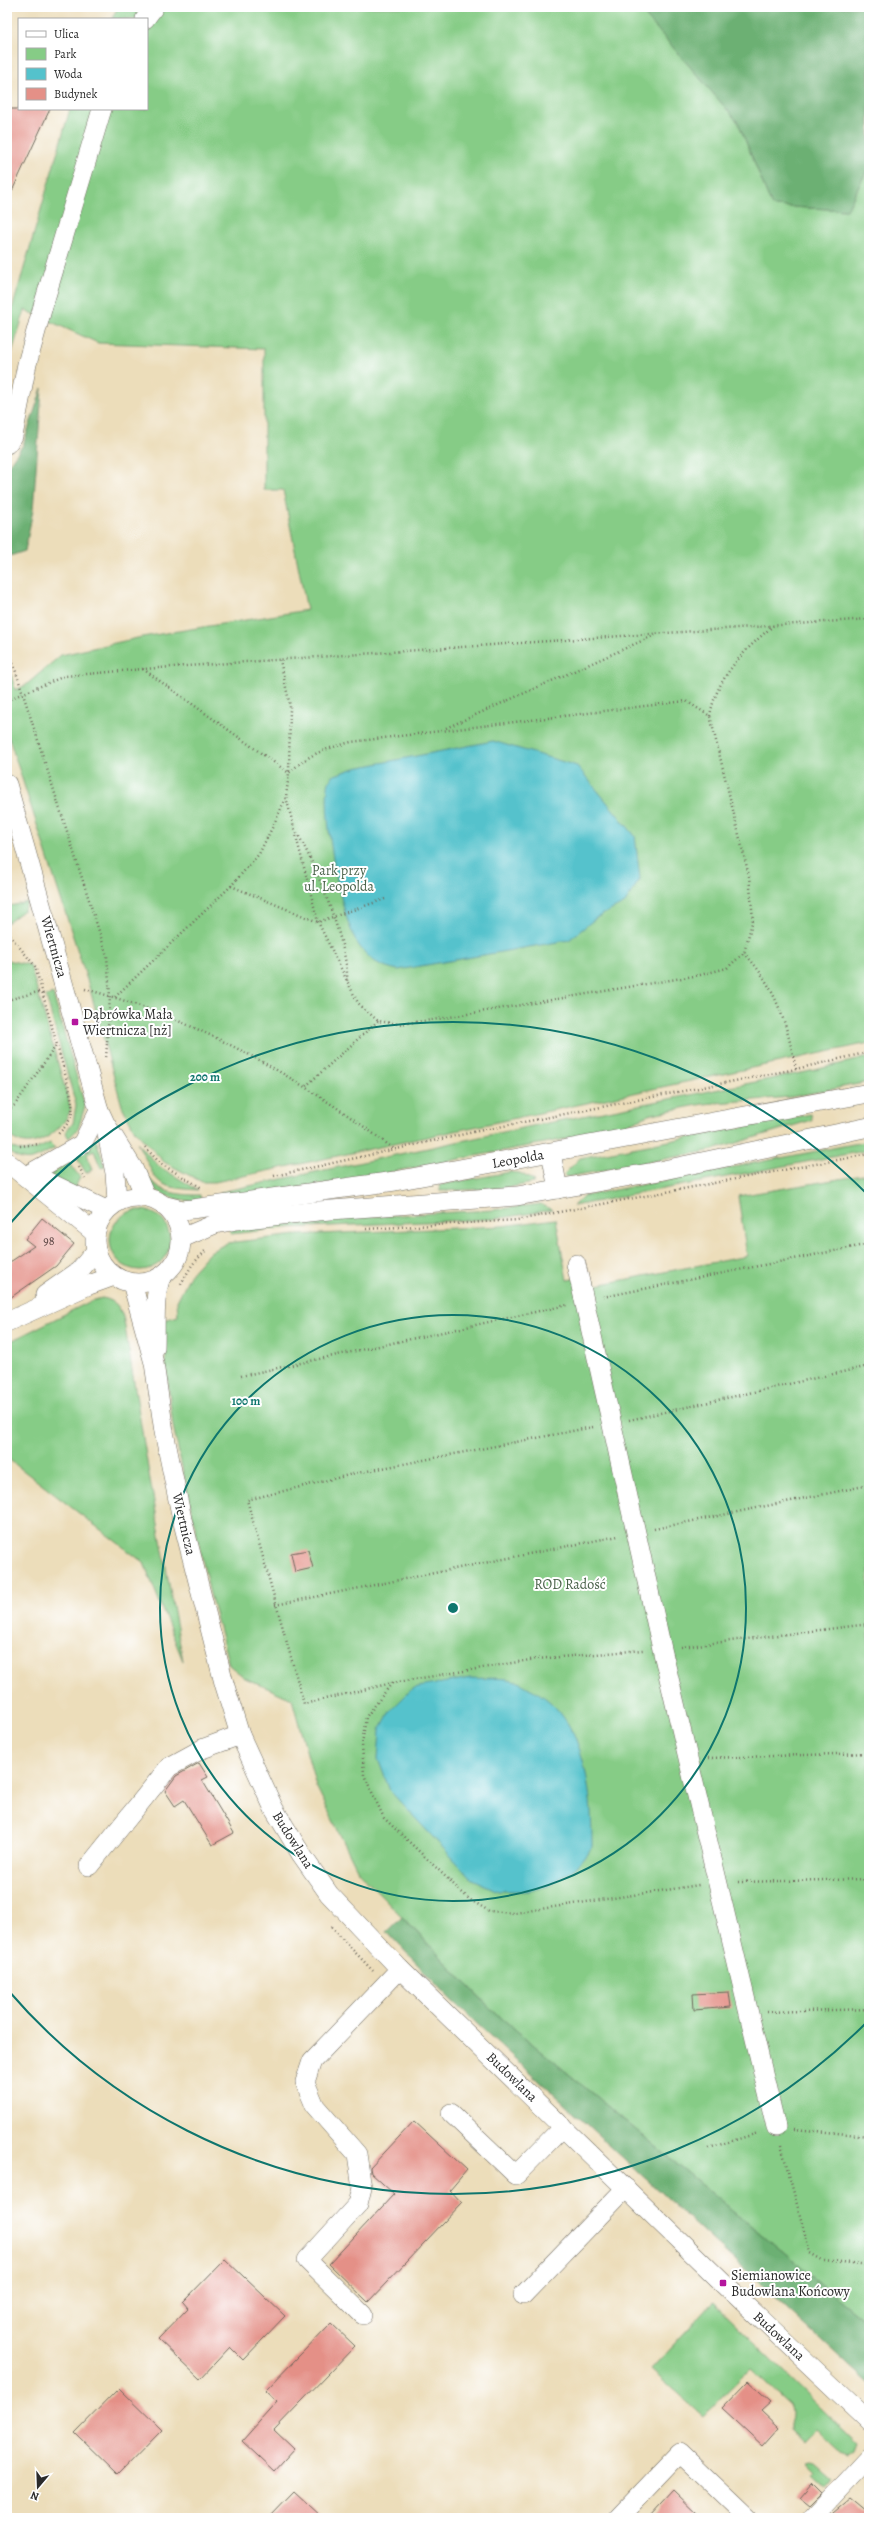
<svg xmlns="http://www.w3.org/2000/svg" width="876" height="2525" font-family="Alegreya,serif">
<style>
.green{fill:#86cc86;stroke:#587c58}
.forest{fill:#6cb073;stroke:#4c6e4f}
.water{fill:#54c2cc;stroke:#40767c}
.building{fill:#e49087}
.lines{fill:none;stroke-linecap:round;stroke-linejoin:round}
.minor-casing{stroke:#6f695d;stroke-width:20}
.path{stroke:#6f695d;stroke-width:2.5;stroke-dasharray:1 3;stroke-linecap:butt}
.minor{stroke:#fff;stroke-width:19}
.ring{fill:none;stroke:#0f766e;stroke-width:2}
.poi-dot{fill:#b5179e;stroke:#fff;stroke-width:1.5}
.labels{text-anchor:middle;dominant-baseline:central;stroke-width:4;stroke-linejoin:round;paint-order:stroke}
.number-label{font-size:12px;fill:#594442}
.park-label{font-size:14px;fill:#4b634b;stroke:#fff}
.street-label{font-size:14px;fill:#2b2b2b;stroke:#fff}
.poi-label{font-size:14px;fill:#2b2b2b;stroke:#fff;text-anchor:start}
.centre{fill:#0f766e;stroke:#fff;stroke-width:2}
.ring-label{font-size:12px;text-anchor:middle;font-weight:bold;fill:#0f766e;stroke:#fff;stroke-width:4;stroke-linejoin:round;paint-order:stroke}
</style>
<rect width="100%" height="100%" fill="#fff"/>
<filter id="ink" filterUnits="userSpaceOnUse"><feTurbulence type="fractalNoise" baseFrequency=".025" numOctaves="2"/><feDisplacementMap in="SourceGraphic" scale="8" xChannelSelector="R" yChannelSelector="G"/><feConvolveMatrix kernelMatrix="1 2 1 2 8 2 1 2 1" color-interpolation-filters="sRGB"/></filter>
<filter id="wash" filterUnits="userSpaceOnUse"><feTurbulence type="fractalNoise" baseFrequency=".012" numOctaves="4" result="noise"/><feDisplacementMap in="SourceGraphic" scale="16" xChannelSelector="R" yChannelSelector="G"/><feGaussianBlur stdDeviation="0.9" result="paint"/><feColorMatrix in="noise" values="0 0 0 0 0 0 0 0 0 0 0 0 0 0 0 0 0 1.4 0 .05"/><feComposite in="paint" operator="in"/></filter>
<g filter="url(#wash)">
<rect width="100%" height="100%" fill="#ecddba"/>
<g class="green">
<path d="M118 7H638L738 122 772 206 847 210 869 166V1043L215 1182H202L164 1162 135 1131 122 1106 89 986 7 732V658L15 690 26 685 61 655 142 637 307 610 283 490H264V349L98 343 25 310 7 368V313H11L70 109H147V19H112Z"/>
<path d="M7 894 10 906 28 902 23 911 7 923Z"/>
<path d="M7 960 30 965 71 1109C65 1126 44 1145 24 1143 18 1142 12 1138 7 1135Z"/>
<path d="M53 994 85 1106 78 1129 69 1138 65 1132 73 1123 76 1105 46 996Z"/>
<path d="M869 1057V1082L791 1097 703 1104 652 1114 613 1130 338 1182 223 1199 221 1192 527 1127 806 1072Z"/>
<path d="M811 1114 812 1120 713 1150 567 1177 564 1174 580 1158Z"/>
<path d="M96 1140 105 1167 101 1168 94 1151 87 1154 92 1170 86 1173 76 1156 88 1143Z"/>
<path d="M869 1141V1150L573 1206 583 1196Z"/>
<path d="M50 1143 55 1148C34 1159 27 1166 7 1151V1144C25 1156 32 1151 50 1143Z"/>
<path d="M137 1143 160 1167 198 1190C148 1187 159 1180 137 1143Z"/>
<path d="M68 1162 80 1177 74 1190 49 1176Z"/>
<path d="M145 1171C155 1193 177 1195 200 1195L201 1201C177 1202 151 1195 142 1172Z"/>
<path d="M510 1172 520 1173 534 1181 533 1183 506 1188 440 1191 439 1185Z"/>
<path d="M869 1174V2324L493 2011 358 1871 316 1786 292 1699 245 1678 229 1665 209 1590 173 1426 166 1365 164 1320 178 1316 177 1301 191 1273 210 1252 227 1243 296 1235 502 1226 556 1219 567 1280 589 1276 597 1285 747 1256 738 1196Z"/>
<path d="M541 1204 552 1210 494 1219 284 1228 231 1234 229 1229 305 1220 493 1210Z"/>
<circle cx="140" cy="1240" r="30"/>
<path d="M102 1298C116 1300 121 1308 124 1321L149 1474 183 1661 144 1563 7 1458V1343L91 1301Z"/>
<path d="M713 2303 857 2443 854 2451 849 2454 838 2450 817 2430 804 2444 790 2431C789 2420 795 2416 790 2405L751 2369 703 2416 651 2370Z"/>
<path d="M811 2463 815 2464 832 2479 826 2488 813 2476 816 2473 807 2464Z"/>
</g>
<g class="forest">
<path d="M638 7H869V166L847 210 772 206 738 122Z"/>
<path d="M42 388 33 510 25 551 7 557V467L23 445Z"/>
<path d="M402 1917 493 2011 869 2324V2384L450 1999 387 1932Z"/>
</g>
<g class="water">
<path d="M493 741 577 766 635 836 640 879 625 903 596 918 569 940 398 970C380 966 372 962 360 947 341 923 323 818 328 787 328 783 331 779 332 776L355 768Z"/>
<path d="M470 1678C484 1679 499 1677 513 1680 518 1681 524 1685 529 1688 586 1715 592 1791 592 1847L573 1870 548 1886 529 1891H498L472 1879 390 1791 378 1759 380 1730 390 1711 413 1688Z"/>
</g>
<g id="blocks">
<g class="building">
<path d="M7 109H50L7 202Z"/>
<path d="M42 1218 74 1244 56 1266 7 1300V1264L34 1246 25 1239Z"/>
<path d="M308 1550 313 1568 295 1572 291 1553Z"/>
<path d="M199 1763 208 1777 202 1780 234 1833 212 1845 184 1800 175 1806 165 1791 176 1776Z"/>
<path d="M729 1992 731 2007 694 2010 693 1994Z"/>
<path d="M414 2121 467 2170 450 2190 462 2203 368 2302 329 2264 394 2194 371 2173 370 2168Z"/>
<path d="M225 2259 285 2316 243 2360 230 2347 200 2379 158 2339 188 2308 183 2302Z"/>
<path d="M331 2323 355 2346 274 2430 294 2449 274 2471 242 2441 277 2402 265 2391Z"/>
<path d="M748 2381 771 2402 761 2411 779 2428 763 2446 722 2408Z"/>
<path d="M119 2388 162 2430 118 2475 75 2433Z"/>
<path d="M811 2483 821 2493 808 2506 798 2498Z"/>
<path d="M673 2491 701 2518H648Z"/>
<path d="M294 2492 322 2518H269Z"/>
<path d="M851 2498 869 2513V2518H827Z"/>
</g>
</g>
</g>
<g filter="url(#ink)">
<use href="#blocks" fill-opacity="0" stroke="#6f695d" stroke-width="1"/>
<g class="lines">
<defs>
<g id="minor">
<path d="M145 19 154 7"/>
<path d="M7 444 13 436 27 364 43 306 102 109"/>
<path d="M7 784 99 1110 105 1123 133 1168 145 1196"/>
<path d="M107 1134 115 1173 117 1201"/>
<path d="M551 1153 558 1189"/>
<path d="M7 1162 95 1233"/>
<path d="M31 1173 82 1144 99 1110"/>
<path d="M36 1176 106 1210"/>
<circle cx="138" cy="1240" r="43"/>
<path d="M166 1206 182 1210 192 1209 395 1181 869 1093"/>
<path d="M182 1238 215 1224 237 1220 318 1211 517 1196 654 1172 869 1127"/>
<path d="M576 1264 662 1649 776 2127"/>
<path d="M132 1283 154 1363 164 1432 182 1519 224 1683 240 1735 274 1809 301 1854 329 1894 400 1969 723 2283 869 2421"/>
<path d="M45 1295 79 1271 96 1251"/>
<path d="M7 1322 89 1285 114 1276"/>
<path d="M155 1348C156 1324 153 1299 161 1277"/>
<path d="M89 1866 169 1767 202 1749 240 1735"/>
<path d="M451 2113 516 2175 563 2127"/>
<path d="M523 2295 626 2188"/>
<path d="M363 2315 307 2260 358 2204 362 2188 357 2154 315 2106 305 2082 312 2061 400 1969"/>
<path d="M618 2518 680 2453 748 2518"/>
<path d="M812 2518 869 2457"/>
</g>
</defs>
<use href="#minor" class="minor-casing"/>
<g class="path">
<path d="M7 644 107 956 110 996 106 1059"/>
<path d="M143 669 289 773C310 753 323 750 351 742L686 701 710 716 749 876 753 919 744 953 727 968 700 975 432 1020 398 1024 378 1021 358 1003 318 922 286 797"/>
<path d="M7 700 65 676 143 669 869 619"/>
<path d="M710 716C716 678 745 649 773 626"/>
<path d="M446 728 655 635"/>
<path d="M297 833C315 863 350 949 347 982"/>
<path d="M231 886 318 922 385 899"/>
<path d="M7 932 35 966 69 1088C74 1110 75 1118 58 1134"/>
<path d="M744 953C776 986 787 1025 796 1069"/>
<path d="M85 989C198 1019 301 1078 394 1149"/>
<path d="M115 997 231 886 259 854 275 822 286 797 289 773 290 706 280 660"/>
<path d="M7 1000 42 991"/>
<path d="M306 1086 378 1021"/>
<path d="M7 1110 15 1105 57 1044"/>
<path d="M20 1146 40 1144"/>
<path d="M145 1147 161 1164 202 1188"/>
<path d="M79 1167 85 1178"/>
<path d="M274 1176 478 1131 796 1069 869 1052"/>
<path d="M366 1229 517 1220 869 1154"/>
<path d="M181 1284 192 1265 206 1250"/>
<path d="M603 1297 869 1244"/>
<path d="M241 1376 567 1305"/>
<path d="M629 1420 869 1366"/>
<path d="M593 1427 357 1473 247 1500 304 1704 392 1683 536 1659 643 1650"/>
<path d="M654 1529 869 1485"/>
<path d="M275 1605 618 1536"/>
<path d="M681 1647 869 1624"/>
<path d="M392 1683 366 1717 362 1744 364 1775 384 1818 469 1899 489 1911 514 1913 699 1885"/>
<path d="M708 1758 869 1753"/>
<path d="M738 1882 869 1879"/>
<path d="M331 1927 373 1971"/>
<path d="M767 2012 869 2009"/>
<path d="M794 2129 869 2136"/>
<path d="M781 2145 810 2253 824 2261 869 2266"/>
<path d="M709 2148 758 2133"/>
</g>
<use href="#minor" class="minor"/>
</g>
</g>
<g class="ring">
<circle cx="453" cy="1608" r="293"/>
<path d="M867 2022A586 586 0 0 1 7 1989M7 1227A586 586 0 0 1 867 1194"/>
</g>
<g class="poi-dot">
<rect x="71" y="1018" width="8" height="8" rx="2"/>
<rect x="719" y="2279" width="8" height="8" rx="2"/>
</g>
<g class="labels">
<g class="number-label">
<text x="49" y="1241">98</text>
</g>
<g class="park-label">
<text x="339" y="870">Park przy<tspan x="339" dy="16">ul. Leopolda</tspan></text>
<text x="570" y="1584">ROD Radość</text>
</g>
<g class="street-label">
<text transform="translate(54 947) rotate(74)">Wiertnicza</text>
<text transform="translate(518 1159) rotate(-10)">Leopolda</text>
<text transform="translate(184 1524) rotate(77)">Wiertnicza</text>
<text transform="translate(293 1840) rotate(58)">Budowlana</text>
<text transform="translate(512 2077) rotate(44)">Budowlana</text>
<text transform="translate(779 2336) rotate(43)">Budowlana</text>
</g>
<g class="poi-label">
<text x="83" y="1014">Dąbrówka Mała<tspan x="83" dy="16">Wiertnicza [nż]</tspan></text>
<text x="731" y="2275">Siemianowice<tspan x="731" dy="16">Budowlana Końcowy</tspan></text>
</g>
</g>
<circle cx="453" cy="1608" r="6" class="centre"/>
<g class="ring-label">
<text x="205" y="1081">200 m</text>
<text x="246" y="1405">100 m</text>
</g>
<rect width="876" height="2525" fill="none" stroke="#fff" stroke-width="24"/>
<rect x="18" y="18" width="130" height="92" fill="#ffffff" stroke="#aaaaaa"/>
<rect x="26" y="31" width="20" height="6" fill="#ffffff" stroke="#aaaaaa"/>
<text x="54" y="38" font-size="12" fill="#2b2b2b">Ulica</text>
<rect x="26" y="48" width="20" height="12" fill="#86cc86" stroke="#aaaaaa"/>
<text x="54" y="58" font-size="12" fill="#2b2b2b">Park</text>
<rect x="26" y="68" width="20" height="12" fill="#54c2cc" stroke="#aaaaaa"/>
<text x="54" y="78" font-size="12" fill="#2b2b2b">Woda</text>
<rect x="26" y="88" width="20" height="12" fill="#e49087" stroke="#aaaaaa"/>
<text x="54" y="98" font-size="12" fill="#2b2b2b">Budynek</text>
<g transform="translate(38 2487) rotate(199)" stroke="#ffffff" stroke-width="3" paint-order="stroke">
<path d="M0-3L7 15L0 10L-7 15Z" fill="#2b2b2b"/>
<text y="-6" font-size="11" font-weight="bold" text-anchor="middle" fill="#2b2b2b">N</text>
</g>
</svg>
